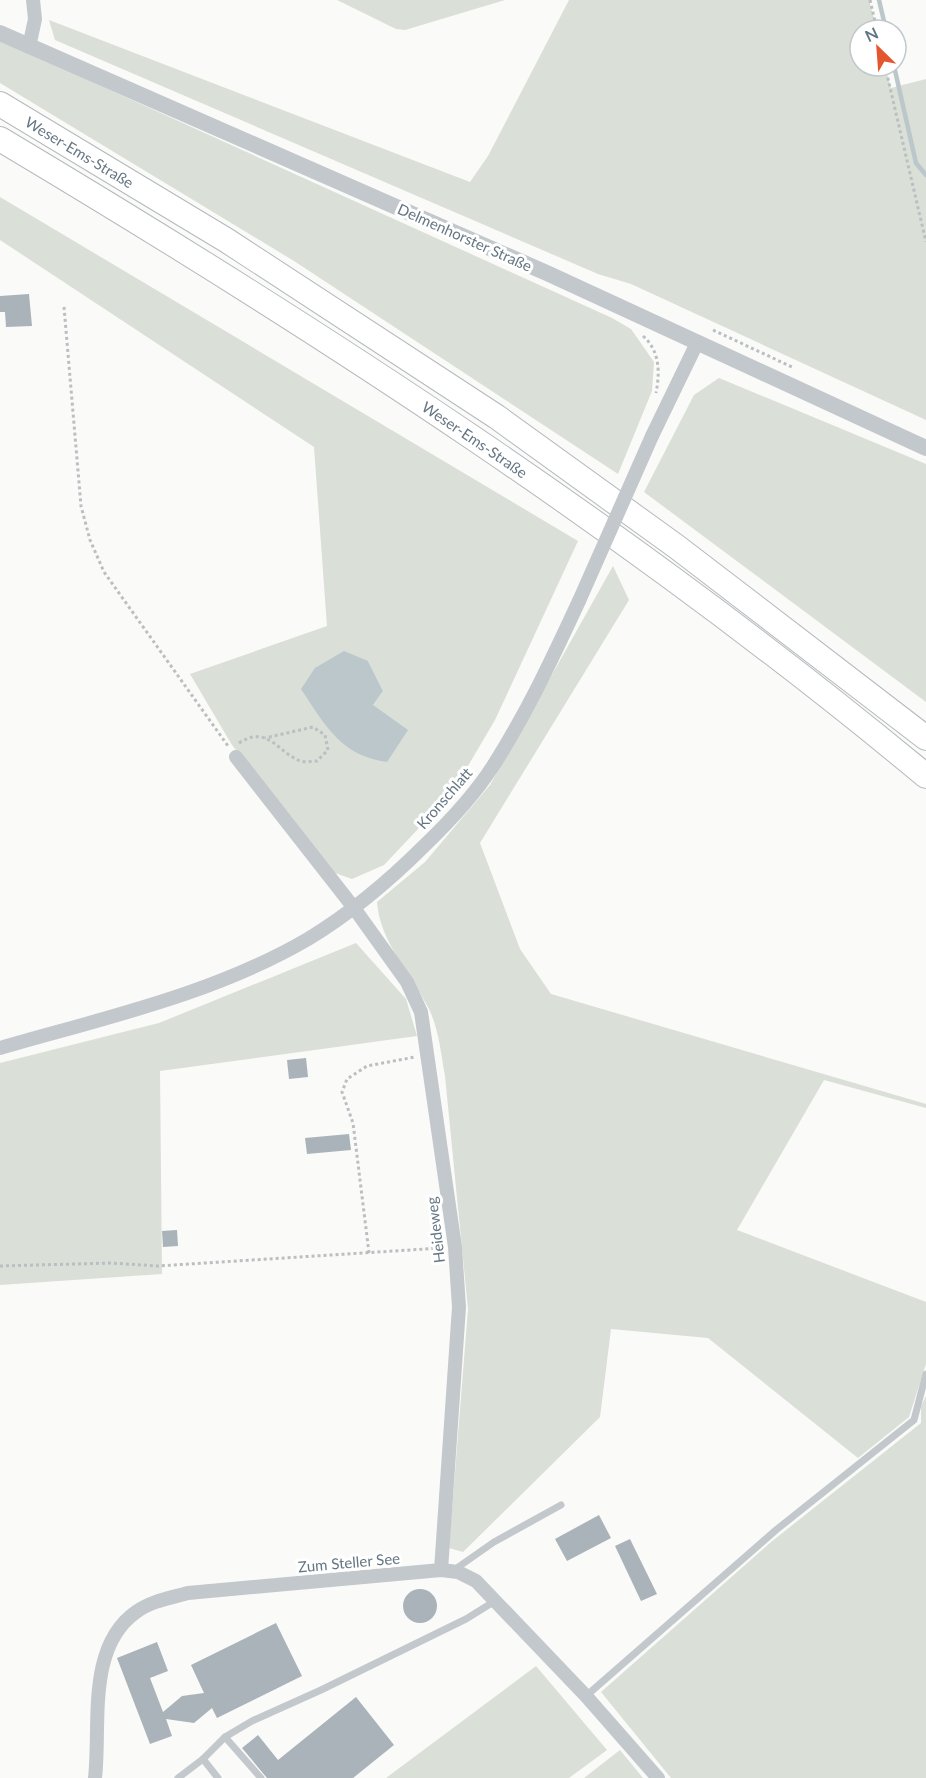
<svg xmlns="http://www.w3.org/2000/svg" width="926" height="1778" font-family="Lato,sans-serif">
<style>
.green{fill:#dadfd7;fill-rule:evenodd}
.water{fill:#bbc7cb}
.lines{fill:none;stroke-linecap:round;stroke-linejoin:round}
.stream{stroke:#bbc7cb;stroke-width:4.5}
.building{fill:#aab3b9}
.motorway-casing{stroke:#b4b9bd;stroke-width:26}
.path{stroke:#bbbfc2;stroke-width:3;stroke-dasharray:3 3;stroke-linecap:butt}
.service{stroke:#c3c8cc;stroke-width:7}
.minor{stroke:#c3c8cc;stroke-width:14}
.tertiary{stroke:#c3c8cc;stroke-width:16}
.motorway{stroke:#fff;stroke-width:24}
.minor-bridge{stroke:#c3c8cc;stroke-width:14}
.labels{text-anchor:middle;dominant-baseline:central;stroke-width:6;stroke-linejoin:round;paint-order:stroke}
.street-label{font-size:15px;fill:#657683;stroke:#fff}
</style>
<rect width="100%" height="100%" fill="#fafaf8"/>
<g class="green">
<path d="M337 0H505L405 30 396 29Z"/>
<path d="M569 0H869L877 30H860V66H885L891 88 926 79V420L631 284 598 274 55 40 49 20 470 182 488 156Z"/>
<path d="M0 40 612 318 631 329 654 362 652 391 618 474 294 261 0 83Z"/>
<path d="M0 197 578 541 495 720 452 793 384 865 352 879 335 873 232 745 190 674 327 626 314 447 0 240ZM368 661 383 691 373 705Z"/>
<path d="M719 378 926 464V702L644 492 694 395Z"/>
<path d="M613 566 629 600 480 843 520 949 551 994 926 1104V1108L824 1080 737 1230 926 1302V1364L909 1417 858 1458 708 1338 611 1329 600 1417 463 1552 449 1548 468 1309 445 1076C441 1054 439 1030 429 1009 411 974 380 942 377 902L425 862 490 785Z"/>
<path d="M356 943 406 999 417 1036 160 1071 162 1274 0 1285V1063L159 1023Z"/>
<path d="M926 1396V1778H671L601 1692 771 1542 921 1423V1406Z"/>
<path d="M536 1666 607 1750 569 1778H386Z"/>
<path d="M620 1750 643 1778H584Z"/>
</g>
<path class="water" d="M344 651 368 661 383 691 373 705 408 730 387 762C341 756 325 725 301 689L315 668Z"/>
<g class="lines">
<g class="stream">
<path d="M879 0 886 30"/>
<path d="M894 66 916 163 926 175"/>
</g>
</g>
<g class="building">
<path d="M29 294 32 326 6 327 5 312H0V296Z"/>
<path d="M306 1058 308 1077 289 1079 287 1060Z"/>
<path d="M349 1134 351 1150 307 1154 305 1138Z"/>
<path d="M177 1230 178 1246 163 1247 162 1231Z"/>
<path d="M599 1515 611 1538 567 1561 555 1539Z"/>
<path d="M630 1539 657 1594 641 1601 615 1546Z"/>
<circle cx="420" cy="1606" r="17"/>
<path d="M276 1623 302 1676 217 1718 212 1708 194 1723 166 1719 172 1736 150 1744 117 1658 157 1642 168 1671 150 1678 163 1712 182 1696 204 1693 191 1665Z"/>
<path d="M356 1697 394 1745 353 1778H267L242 1748 258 1735 278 1760Z"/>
</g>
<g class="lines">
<defs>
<g id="motorway">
<path id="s1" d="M0 104 226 240 497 417 677 547 926 738"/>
<path id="s2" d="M0 139C322 331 637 536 926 776"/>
</g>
</defs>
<use href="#motorway" class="motorway-casing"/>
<g class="path">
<path d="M870 0 877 30"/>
<path d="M885 66 926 242"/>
<path d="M64 307 81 506 90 540 104 572 228 746"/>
<path d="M713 330 792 367"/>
<path d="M643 336C660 351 660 372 656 393"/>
<path d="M239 743C267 725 276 750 298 760 303 763 312 761 317 761L328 750 325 735 313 727 265 738"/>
<path d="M369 1253 353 1123 342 1092 347 1079 367 1066 415 1057"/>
<path d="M0 1266 111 1263 158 1266 441 1248"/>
</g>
<g class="service">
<path d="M454 1570 494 1542 561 1505"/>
<path d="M586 1696 776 1530 914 1420 926 1374"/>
<path d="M225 1737 252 1721 321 1690 466 1619 495 1601"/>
<path d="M203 1759 218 1778"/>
<path d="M178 1778 203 1759 225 1737 261 1778"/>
</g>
<g class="minor">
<path d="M29 47 35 19 33 0"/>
<path d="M652 436 697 343"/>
<path d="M236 757 354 908 407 982 421 1012 455 1247 459 1307 441 1570"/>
<path d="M0 1048C104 1018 214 994 308 939 351 913 389 881 425 845 449 822 475 794 493 766 527 713 553 657 579 601"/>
<path d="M95 1778C101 1726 86 1647 136 1612 151 1601 170 1598 188 1593L441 1570 458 1572 476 1581 586 1696 658 1778"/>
</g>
<path class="tertiary" d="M0 33 549 274 926 448"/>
<use href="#motorway" class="motorway"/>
<path class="minor-bridge" d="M579 601 652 436"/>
</g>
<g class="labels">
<g class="street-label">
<text stroke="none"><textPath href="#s1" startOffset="93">Weser-Ems-Straße</textPath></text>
<text transform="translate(465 237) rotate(24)">Delmenhorster Straße</text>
<text stroke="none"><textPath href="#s2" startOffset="562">Weser-Ems-Straße</textPath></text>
<text transform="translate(444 798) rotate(-49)">Kronschlatt</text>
<text transform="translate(435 1230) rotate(-97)">Heideweg</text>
<text transform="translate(349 1562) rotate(-5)">Zum Steller See</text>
</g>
</g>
<g transform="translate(878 48) rotate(335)"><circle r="28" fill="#ffffff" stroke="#c1c8cd" stroke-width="1.5"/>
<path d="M0-4.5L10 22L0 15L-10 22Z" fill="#e4572e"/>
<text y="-9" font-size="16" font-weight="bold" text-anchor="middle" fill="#657683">N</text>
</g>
</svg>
